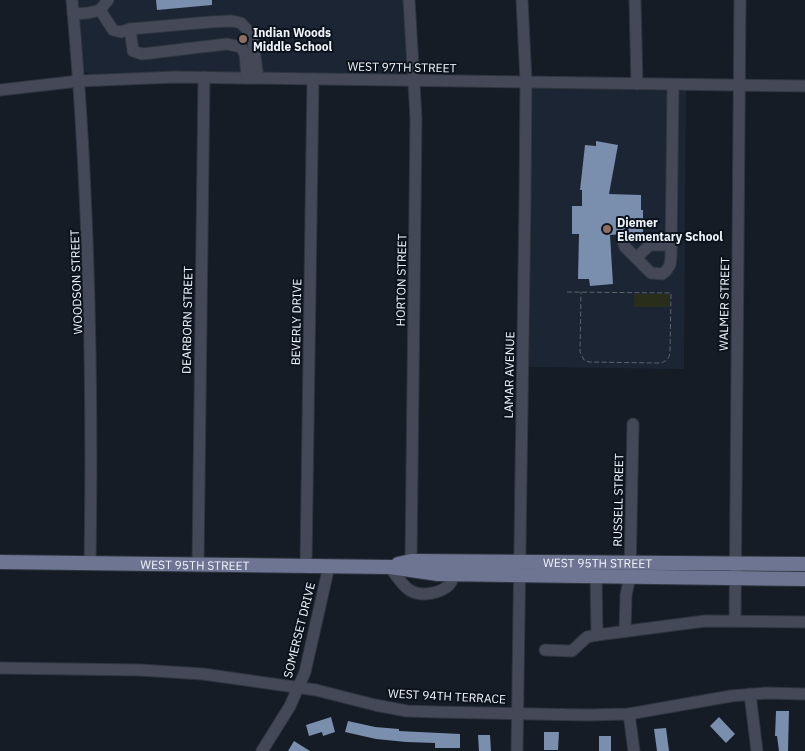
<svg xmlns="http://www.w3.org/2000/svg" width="805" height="751" font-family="'IBM Plex Sans',sans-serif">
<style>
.built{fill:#1b2534}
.green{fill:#292e1a}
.building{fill:#7a8eae}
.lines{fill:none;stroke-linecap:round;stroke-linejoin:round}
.minor-casing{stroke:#2f3640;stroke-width:13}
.major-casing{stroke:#2f3640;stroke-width:16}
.path{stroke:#5d646d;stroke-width:1;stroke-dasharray:5 2.5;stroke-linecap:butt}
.minor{stroke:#454957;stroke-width:11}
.major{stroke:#6e7592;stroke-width:14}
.education-dot{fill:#8d6e63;stroke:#0d131c;stroke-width:2}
.labels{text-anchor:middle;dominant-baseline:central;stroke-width:4;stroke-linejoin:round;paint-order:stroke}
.poi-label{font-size:12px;font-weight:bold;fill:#eff4fb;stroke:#0d131c;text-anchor:start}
.street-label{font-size:12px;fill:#eff4fb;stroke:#0d131c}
</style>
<rect width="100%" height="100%" fill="#151c26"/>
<g class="built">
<path d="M78 0H403L407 69 403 74 395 75 210 72 90 74 84 71Z"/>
<path d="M535 88 686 91 684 369 528 367 532 91Z"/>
</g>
<rect class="green" x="634" y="294" width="36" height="13"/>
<g class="building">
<path d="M156 0H212V5L157 10Z"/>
<path d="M596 141 618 145 609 194 641 195V210H643V236L628 235 624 234 610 235 613 284 590 286 589 279H578L579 234H572V206H582V190H580L585 145 596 146Z"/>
<path d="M776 711H789L788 751H779L777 736H775Z"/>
<path d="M331 717 335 732 323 736 322 732 309 736 306 725Z"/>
<path d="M719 717 735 734 726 743 710 726Z"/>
<path d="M348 721 375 727 399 729V731L460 734V748H435V743L406 742 376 739 345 732Z"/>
<path d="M666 728 669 751H657L654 729Z"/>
<path d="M544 732H559L558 750H544Z"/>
<path d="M478 735H490L491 751H479Z"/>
<rect x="599" y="736" width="12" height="15"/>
<path d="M294 741 310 751H288Z"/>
</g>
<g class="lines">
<defs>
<g id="minor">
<path d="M72 0C89 188 93 375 90 563"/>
<path d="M409 0 416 118 411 561"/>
<path d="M635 0 637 84"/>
<path d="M100 10 108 0"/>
<path d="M73 14 88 13 100 10 113 30 121 32 130 29 210 22 232 21 241 23 252 35 258 78"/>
<path d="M130 29 133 51 142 54 227 44 241 47 245 54 247 78"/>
<path d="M0 90 79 81 176 77 805 86"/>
<path d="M623 241 625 247 651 273 662 274 666 271 670 265 671 256 673 85"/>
<path d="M636 258 650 245H671"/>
<path d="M198 564 204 77"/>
<path d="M306 565 313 79"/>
<path d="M390 567C396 575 402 586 411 591 422 597 441 593 449 585 452 582 453 577 455 574"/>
<path d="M735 621 740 0"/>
<path d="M625 631 626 595 630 576 633 424"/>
<path d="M597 635 705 621 805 622"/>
<path d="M545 650 572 651 587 637 597 635 596 576"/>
<path d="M0 668 140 670 203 674 316 690 375 705 407 711 437 712 587 715 629 714 731 696 766 693 805 694"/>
<path d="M750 694 757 751"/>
<path d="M629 714 634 751"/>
<path d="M262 751 290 706 305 672 329 566"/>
<path d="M517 751 525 202 526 82 522 0"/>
</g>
<g id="major">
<path id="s1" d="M0 562 390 567 438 574 805 579"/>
<path id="s2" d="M398 564 411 561 805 564"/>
</g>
</defs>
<use href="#minor" class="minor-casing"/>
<use href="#major" class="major-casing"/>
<path class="path" d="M567 292 671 293 670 353C669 360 664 363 658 363L589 362 584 360 580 352 581 292"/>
<use href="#minor" class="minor"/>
<use href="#major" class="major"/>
</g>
<g class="education-dot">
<circle cx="243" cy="39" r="5"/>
<circle cx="607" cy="229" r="5"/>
</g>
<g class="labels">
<g class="poi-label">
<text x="253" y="32">Indian Woods<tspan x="253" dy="14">Middle School</tspan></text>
<text x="617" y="222">Diemer<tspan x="617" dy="14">Elementary School</tspan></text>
</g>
<g class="street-label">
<text transform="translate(402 67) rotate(1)">WEST 97TH STREET</text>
<text transform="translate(401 280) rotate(-89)">HORTON STREET</text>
<text transform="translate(76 282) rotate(-92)">WOODSON STREET</text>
<text transform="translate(724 304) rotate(-89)">WALMER STREET</text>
<text transform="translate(187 320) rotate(-89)">DEARBORN STREET</text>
<text transform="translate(296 322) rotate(-89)">BEVERLY DRIVE</text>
<text transform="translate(509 375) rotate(-89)">LAMAR AVENUE</text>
<text transform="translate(618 500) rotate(-89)">RUSSELL STREET</text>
<text stroke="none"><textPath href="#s2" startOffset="200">WEST 95TH STREET</textPath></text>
<text stroke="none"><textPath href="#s1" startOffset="195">WEST 95TH STREET</textPath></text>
<text transform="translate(299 630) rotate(-76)">SOMERSET DRIVE</text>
<text transform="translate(447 696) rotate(3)">WEST 94TH TERRACE</text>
</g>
</g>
</svg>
